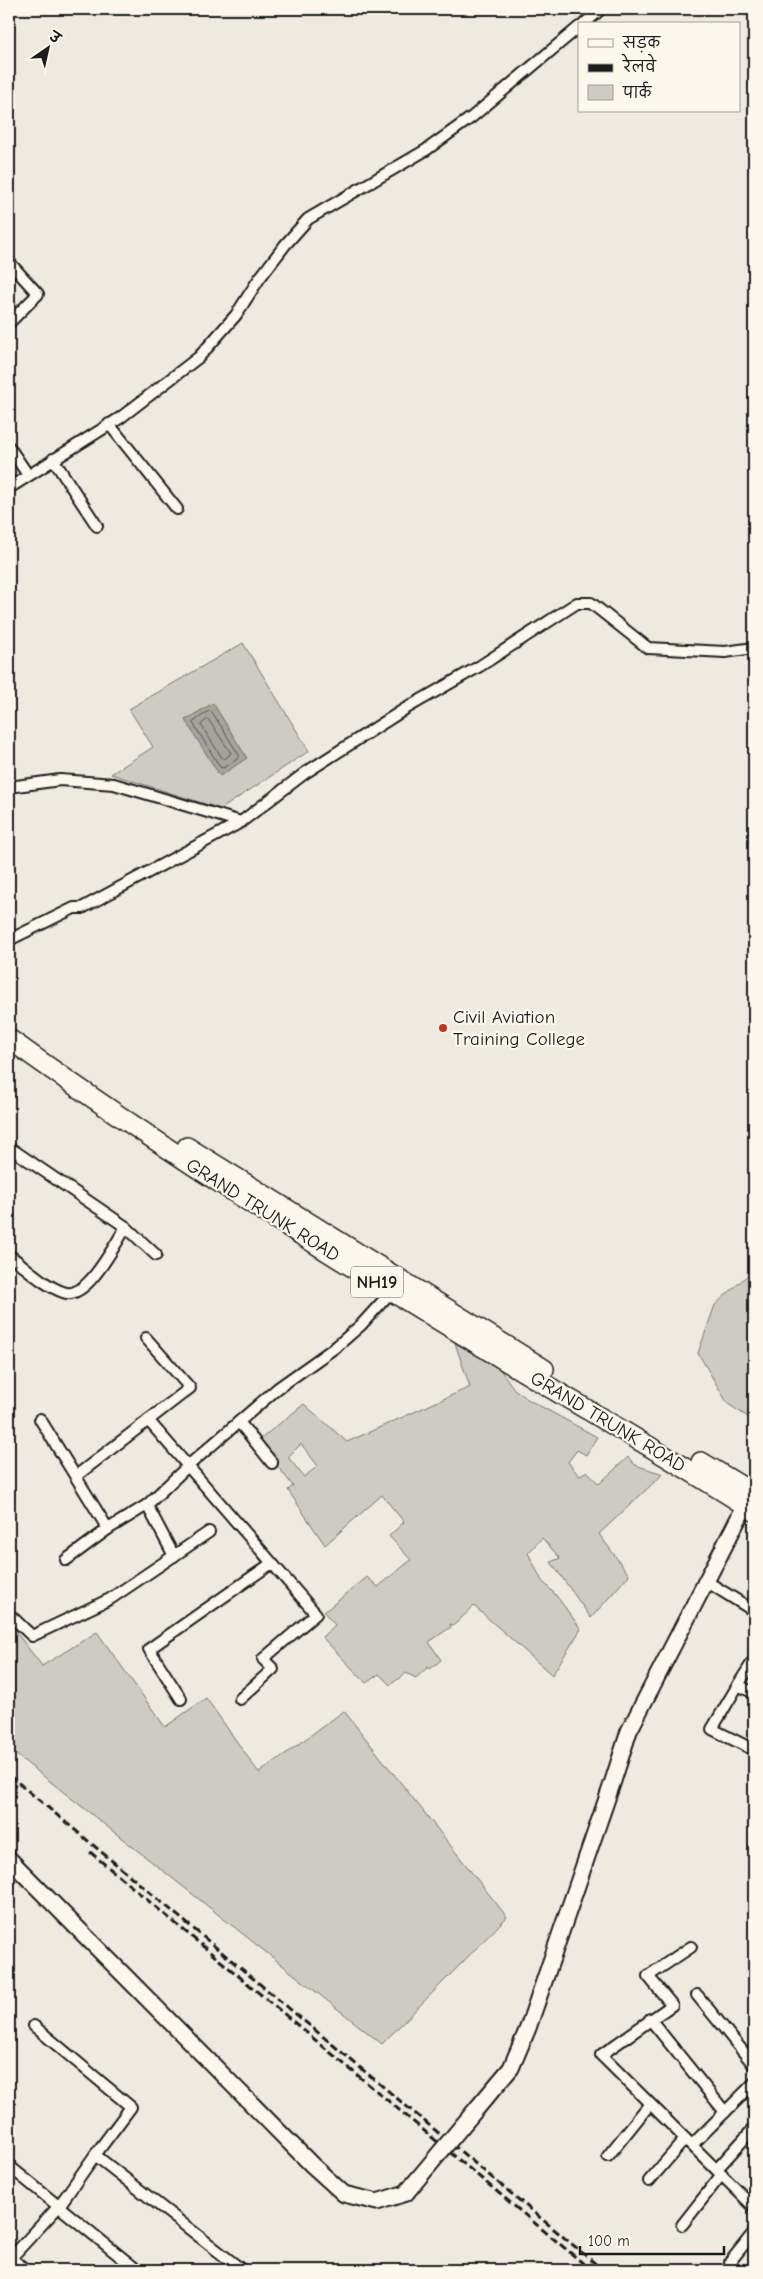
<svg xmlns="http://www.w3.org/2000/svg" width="763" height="2279" font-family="'Comic Neue','Playpen Sans Deva',sans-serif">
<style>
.green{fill:#ceccc2;stroke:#75746f;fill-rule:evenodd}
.water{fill:#a6a39d;stroke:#6f6d69}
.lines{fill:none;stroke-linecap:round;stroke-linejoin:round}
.shore{stroke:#535250;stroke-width:1}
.street-casing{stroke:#1c1c1c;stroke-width:14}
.secondary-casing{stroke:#1c1c1c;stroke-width:19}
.highway-casing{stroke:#1c1c1c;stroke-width:22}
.street{stroke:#fbf7ec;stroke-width:10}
.secondary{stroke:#fbf7ec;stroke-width:15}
.highway{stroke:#fbf7ec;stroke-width:19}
.rail{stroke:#1c1c1c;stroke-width:3;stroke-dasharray:8 4;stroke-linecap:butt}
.secondary-bridge-casing{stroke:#1c1c1c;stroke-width:19;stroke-linecap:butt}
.secondary-bridge{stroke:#fbf7ec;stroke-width:15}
.poi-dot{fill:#c8321e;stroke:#fbf7ec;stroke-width:2}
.labels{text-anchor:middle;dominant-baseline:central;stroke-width:4.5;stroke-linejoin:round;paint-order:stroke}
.shield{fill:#fbf7ec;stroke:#5f5e5a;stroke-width:1}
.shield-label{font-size:18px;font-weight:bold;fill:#1c1c1c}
.poi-label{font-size:19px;fill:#1c1c1c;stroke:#fbf7ec;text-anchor:start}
.street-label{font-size:19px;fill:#1c1c1c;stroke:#fbf7ec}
</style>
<rect width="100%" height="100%" fill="#eeeadf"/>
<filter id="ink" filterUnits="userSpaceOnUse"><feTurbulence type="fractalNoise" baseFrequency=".02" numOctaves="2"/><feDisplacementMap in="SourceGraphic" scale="10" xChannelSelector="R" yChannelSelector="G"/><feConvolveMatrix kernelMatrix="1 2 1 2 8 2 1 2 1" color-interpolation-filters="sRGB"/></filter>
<g filter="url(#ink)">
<g class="green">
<path d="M243 643 309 751 221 809 111 774 153 747 129 709Z"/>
<path d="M749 1274 754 1275V1421L728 1404 698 1353 715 1305Z"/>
<path d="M455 1343 499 1368 514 1389 529 1400 597 1437 586 1455 577 1450 568 1462 579 1476 587 1471 599 1484 628 1457 635 1465 663 1474 599 1534 629 1575 591 1618 551 1562 560 1558 542 1538 528 1553 542 1581 555 1594 581 1629 552 1675 474 1606 454 1625 450 1624 451 1627 429 1642 441 1660 430 1669 428 1667 416 1678 406 1673 390 1685 379 1674 366 1683 322 1637 335 1625 324 1612 367 1577 378 1587 411 1560 389 1536 404 1522 382 1495 325 1545 288 1490 293 1486 258 1441 304 1404 347 1442 470 1387ZM301 1444 318 1466 304 1477 288 1457Z"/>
<path d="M9 1623 42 1666 97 1632 165 1727 206 1698 259 1773 344 1711 507 1917 382 2044 9 1749Z"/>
</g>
<path class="water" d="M213 703 247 758 220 776 185 720Z"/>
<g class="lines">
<g class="shore">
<path d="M209 711 212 712 239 755V758L223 768 220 767 193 723Z"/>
<path d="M208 719 231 753 225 759 222 758 201 725Z"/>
</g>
<defs>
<g id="street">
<path d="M584 24 601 9"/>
<path d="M9 262 38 294 9 323"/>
<path d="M109 424 177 509"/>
<path d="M9 447 28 475"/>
<path d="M53 459 97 526"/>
<path d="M9 488 120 418 199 357 236 315 259 279 285 245 308 219 426 150 472 117 579 27"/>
<path d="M9 787 60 780 114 784 241 822"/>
<path d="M9 940 74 908H82L241 822 305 773 405 709 480 666 577 603H591L648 648 725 652 754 648"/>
<path d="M13 1150 126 1227 156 1255"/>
<path d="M9 1255C26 1267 43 1285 63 1292 86 1302 115 1244 126 1227"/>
<path d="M40 1419 108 1529"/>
<path d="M148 1420 316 1614 263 1659 273 1669 240 1699"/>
<path d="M239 1422 272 1463"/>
<path d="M76 1476 190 1388 146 1338"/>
<path d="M147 1505 174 1556"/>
<path d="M66 1560 108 1529 147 1505 189 1465 278 1388 337 1346 361 1325 392 1291"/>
<path d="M706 1581 754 1611"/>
<path d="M9 1614 32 1636 110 1599 209 1532"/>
<path d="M754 1660 738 1685 754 1693"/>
<path d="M738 1685 712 1729 754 1750"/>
<path d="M181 1699 149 1649 272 1563"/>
<path d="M691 1947 648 1976 672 2005 601 2055 754 2207"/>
<path d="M697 1995 754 2065"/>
<path d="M650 2019 725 2112"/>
<path d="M34 2026 131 2107 95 2155"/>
<path d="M692 2145 754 2083"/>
<path d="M608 2156 649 2105"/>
<path d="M9 2166 137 2270"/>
<path d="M717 2169 754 2128"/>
<path d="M649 2181 685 2139"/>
<path d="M682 2225 722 2174"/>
<path d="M11 2258 26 2270"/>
<path d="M9 2260 59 2206 95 2155 242 2270"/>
<path d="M730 2262 754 2232"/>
</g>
<g id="secondary">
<path d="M9 1859 312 2165 344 2194 377 2202 406 2193"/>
<path d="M478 2107 511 2068 528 2028 613 1781 629 1731 750 1496"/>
</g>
<g id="highway">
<path d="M9 1039C183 1164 366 1277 549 1387 618 1428 687 1468 754 1511"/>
<path d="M187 1147 544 1369"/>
<path d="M701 1462 754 1494"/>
</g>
</defs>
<use href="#street" class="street-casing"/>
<use href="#secondary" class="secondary-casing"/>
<use href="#highway" class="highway-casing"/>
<use href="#street" class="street"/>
<use href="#secondary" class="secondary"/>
<use href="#highway" class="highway"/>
<g class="rail">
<path d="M9 1775 603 2270"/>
<path d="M90 1852 591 2270"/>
</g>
<defs>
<path id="secondary-bridge" d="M406 2193 478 2107"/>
</defs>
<use href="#secondary-bridge" class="secondary-bridge-casing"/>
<use href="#secondary-bridge" class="secondary-bridge"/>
</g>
</g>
<circle class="poi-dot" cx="443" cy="1028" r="5"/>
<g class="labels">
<rect class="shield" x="351" y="1266.5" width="52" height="31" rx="4"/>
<g class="shield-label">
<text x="377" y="1282">NH19</text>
</g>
<g class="poi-label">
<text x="453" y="1017">Civil Aviation<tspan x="453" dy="22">Training College</tspan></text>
</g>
<g class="street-label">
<text transform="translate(263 1210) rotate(32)">GRAND TRUNK ROAD</text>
<text transform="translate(608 1422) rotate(31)">GRAND TRUNK ROAD</text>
</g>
</g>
<rect width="763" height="2279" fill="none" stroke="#fbf7ec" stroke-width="30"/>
<rect x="15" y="15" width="733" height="2249" fill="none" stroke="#1c1c1c" stroke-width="2" filter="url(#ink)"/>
<rect x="578" y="22" width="162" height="90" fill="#fbf7ec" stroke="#a29f99"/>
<rect x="588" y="39" width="25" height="8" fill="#fbf7ec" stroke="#a29f99"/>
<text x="623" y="48" font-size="15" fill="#1c1c1c">सड़क</text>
<rect x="588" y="64" width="25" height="8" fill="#1c1c1c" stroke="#a29f99"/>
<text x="623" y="72" font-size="15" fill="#1c1c1c">रेलवे</text>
<rect x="588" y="85" width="25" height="15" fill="#ceccc2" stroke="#a29f99"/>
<text x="623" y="98" font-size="15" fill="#1c1c1c">पार्क</text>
<g transform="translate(48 48) rotate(34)" stroke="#fbf7ec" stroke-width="4" paint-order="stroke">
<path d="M0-4L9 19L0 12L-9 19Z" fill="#1c1c1c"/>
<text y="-8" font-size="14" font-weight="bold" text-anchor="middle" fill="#1c1c1c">उ</text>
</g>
<path d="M580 2246v8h144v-8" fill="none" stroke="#1c1c1c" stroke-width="2.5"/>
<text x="588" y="2246" font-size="15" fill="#1c1c1c" stroke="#fbf7ec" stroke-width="4" paint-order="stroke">100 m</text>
</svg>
